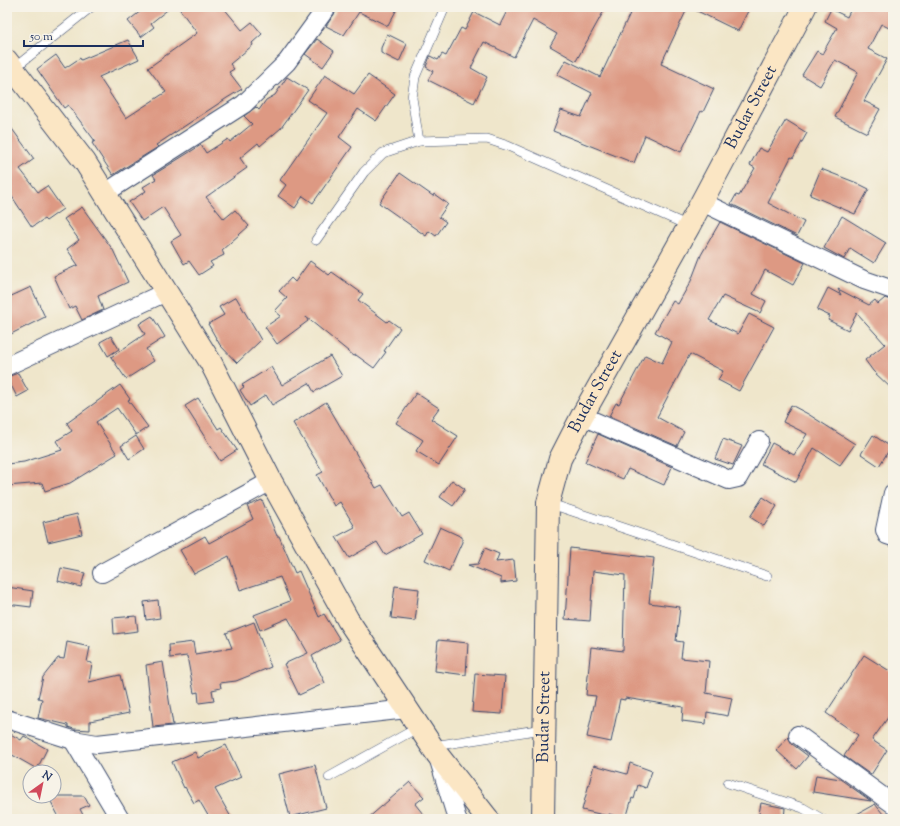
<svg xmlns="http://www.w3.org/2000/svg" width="900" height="826" font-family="'Sorts Mill Goudy',serif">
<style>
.building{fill:#dd9983}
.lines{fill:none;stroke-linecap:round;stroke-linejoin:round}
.service-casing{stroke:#3b4a6e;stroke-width:10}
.minor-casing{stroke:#3b4a6e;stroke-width:20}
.secondary-casing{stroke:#3b4a6e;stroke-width:24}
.service{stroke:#fff;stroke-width:9}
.minor{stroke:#fff;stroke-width:18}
.secondary{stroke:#fbe6c4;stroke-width:22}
.labels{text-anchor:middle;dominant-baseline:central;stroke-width:3.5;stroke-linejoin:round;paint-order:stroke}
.street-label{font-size:17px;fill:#1b2f5e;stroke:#f7f3e8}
</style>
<rect width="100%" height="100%" fill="#f7f3e8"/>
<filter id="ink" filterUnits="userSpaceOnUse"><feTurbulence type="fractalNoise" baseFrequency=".025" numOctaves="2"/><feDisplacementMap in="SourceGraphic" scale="8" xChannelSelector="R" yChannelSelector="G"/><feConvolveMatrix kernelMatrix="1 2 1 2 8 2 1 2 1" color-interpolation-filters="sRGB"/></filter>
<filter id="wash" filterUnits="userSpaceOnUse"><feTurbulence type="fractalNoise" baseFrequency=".012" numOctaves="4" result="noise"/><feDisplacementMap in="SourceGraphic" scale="16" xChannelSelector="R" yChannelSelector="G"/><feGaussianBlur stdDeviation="0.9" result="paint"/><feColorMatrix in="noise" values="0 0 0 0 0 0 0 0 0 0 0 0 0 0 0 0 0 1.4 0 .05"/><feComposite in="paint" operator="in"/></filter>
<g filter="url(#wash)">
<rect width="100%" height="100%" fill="#efe6cb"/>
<g id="blocks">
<g class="building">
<path d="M146 7H171L151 23 154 27 141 37 128 21Z"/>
<path d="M178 7H223L242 30 252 22 262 34 252 43 253 45 230 64 234 69 229 72 242 89 227 98 156 145 158 147 113 175 92 143 95 141 68 105 64 108 37 69 56 55 65 68 80 58 81 60 128 40 139 59 99 77 126 118 166 92 148 68 197 33Z"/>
<path d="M337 7H398L388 26 359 12 344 35 326 26 335 13Z"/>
<path d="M509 7H606L576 61 550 46 557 34 533 20 514 57 484 42 471 68 487 77 474 103 428 80 433 71 426 67 430 56 438 60 442 54 446 56 461 28 465 30 474 12 500 25Z"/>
<path d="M633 7H688L661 64 714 89 703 112 701 111 681 152 645 135 634 163 553 131 561 110 581 117 592 93 557 75 566 60 600 77Z"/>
<path d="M689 7H750L738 31Z"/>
<path d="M852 7H893V30L881 24 868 49 887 59 864 101 880 109 867 133 835 117 858 72 835 60 820 86 802 75 817 51 822 54 837 28 825 21 831 9 847 17Z"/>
<path d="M387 34 407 44 399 62 381 53V48Z"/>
<path d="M317 39 334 51 323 67 305 54Z"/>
<path d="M325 75 354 94 368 75 395 94 376 121 358 109 339 137 352 147 313 203 303 196 295 208 278 196 286 185 280 180 327 113 308 100Z"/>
<path d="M287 77 308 90 281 128 260 146 258 143 240 158 247 168 206 197 224 219 235 210 249 226 222 250 224 255 210 262 213 266 199 275 189 261 184 264 171 241 181 235 163 207 142 221 129 202 146 191 143 187 156 179 153 175 201 145 206 153 228 139 230 142 252 124 244 116 256 107 259 110 266 100 275 95Z"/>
<path d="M786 120 807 133 793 158 791 157 768 203 804 222 797 236 731 204 736 195 739 196 755 168 750 165 759 148 767 152Z"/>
<path d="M7 122 34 159 20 169 38 192 47 186 63 209 46 221 44 219 32 227 7 189Z"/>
<path d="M821 169 857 183 869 189 855 214 810 195Z"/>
<path d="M400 173 433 196 434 194 448 204 439 217 446 222 436 236 429 231 426 236 379 203Z"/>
<path d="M82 207 113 250 128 282 98 296 103 310 82 320 75 306 69 309 54 276 78 265 67 249 79 240 64 219Z"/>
<path d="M842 216 886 243 874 263 850 248 844 259 824 248Z"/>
<path d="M720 222 805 263 793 285 765 270 753 294 766 301 760 313 723 296 709 320 738 334 749 314 774 327 739 391 718 380 723 371 690 354 657 417 684 432 677 446 609 416 616 403 619 404 645 355 662 363 672 342 655 332 673 301 678 304 691 281 701 255Z"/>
<path d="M310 261 329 275 332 272 363 294 358 300 387 322 389 320 400 328 384 351 386 352 374 368 356 355 354 356 306 317 308 321 277 344 265 327 281 316 275 311 287 298 279 291 291 278 295 282Z"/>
<path d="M31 287 45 317 7 336V298Z"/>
<path d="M828 288 841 295 838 289 869 305 875 300 878 304 885 298 893 300V390L873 371 865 360 885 344 857 313 848 330 828 320 830 316 817 310Z"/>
<path d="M236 297 261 340 237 363 220 345 208 324 224 315 219 307Z"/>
<path d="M152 316 165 337 146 349 154 361 126 379 111 357 145 334 139 324Z"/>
<path d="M111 336 119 349 108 356 100 342Z"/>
<path d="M330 356 342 376 314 392 309 383 272 405 266 395 250 406 240 390 244 387 242 385 271 367 282 385Z"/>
<path d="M18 373 28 391 17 397 7 377Z"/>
<path d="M120 385 130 399 128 400 148 427 136 435 117 408 96 422 117 454 70 483 45 491 42 483 7 486V464L24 462 62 450 56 441 72 431 67 423Z"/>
<path d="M416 393 439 408 431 419 458 436 439 465 416 451 423 440 396 423Z"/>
<path d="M198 398 218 429 221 427 237 450 220 461 185 406Z"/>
<path d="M326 402 376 488 382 485 402 517 409 513 422 534 385 555 377 542 349 558 336 537 355 527 340 502 334 506 317 475 323 472 293 423Z"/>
<path d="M791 405 808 414 855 444 840 465 814 448 796 482 761 464 772 443 794 455 807 434 783 422Z"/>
<path d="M598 434 672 467 664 485 628 469 623 479 585 462Z"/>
<path d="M873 435 891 447 879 466 861 454Z"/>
<path d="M136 436 144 449 129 459 121 446Z"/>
<path d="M723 439 742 446 733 465 715 459Z"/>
<path d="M452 480 465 489 453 506 440 497Z"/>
<path d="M763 497 777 506 764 526 750 517Z"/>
<path d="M262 500 277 536H279L295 573 299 571 319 617 324 614 340 640 312 656 325 683 299 695 284 664 308 653 288 618 260 630 254 615 290 601 280 577 240 590 229 556 194 574 180 550 205 536 209 543 253 519 247 506Z"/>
<path d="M77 514 82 534 48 542 43 522Z"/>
<path d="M440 527 462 537V542L449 571 425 560Z"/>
<path d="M485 548 499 554 496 562 514 560 516 581 501 583V578L468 565 478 564Z"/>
<path d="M570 548 654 558 649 603 680 607 676 641 683 642 681 658 709 661 706 693 732 698 728 716 707 712 706 724 682 721 683 707 625 698V700L620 699 611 742 587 737 596 696 586 695 591 647 623 651 625 575 593 571 590 621 565 619Z"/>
<path d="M61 568 85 573 81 587 58 581Z"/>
<path d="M395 586 419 589 415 621 391 618Z"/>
<path d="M7 587 33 591 31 607 7 604Z"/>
<path d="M158 600 160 618 146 620 144 602Z"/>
<path d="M136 616 138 631 114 634 113 618Z"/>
<path d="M254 622 271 667 236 681 220 683 221 688 212 690 214 701 199 703 198 692 194 693 187 656 170 658 169 645 193 642 195 654 232 648 226 633Z"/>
<path d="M438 640 468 643 466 675 435 671Z"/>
<path d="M67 642 90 647 87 662 92 663 89 682 120 675 129 713 90 721V730L74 729 68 727V725L38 718 42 699 38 698 43 677 58 658 64 659Z"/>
<path d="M864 655 893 673V718L889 716 872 740 887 750 871 775 844 756 858 735 826 713Z"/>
<path d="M163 662 173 725 153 727 146 665Z"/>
<path d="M475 674 505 676 502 714 472 712Z"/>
<path d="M7 732 21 740 24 736 47 749 37 769 7 752Z"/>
<path d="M788 737 792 744 808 756 797 769 776 750Z"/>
<path d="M226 745 241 777 215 789 232 819H210L199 800 194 803 185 787 184 788 172 762 195 752 198 758Z"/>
<path d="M630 763 652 771 646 788 638 785 634 799 632 798 626 819 609 814 608 816 582 810 594 765 627 774Z"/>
<path d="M315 765 326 808 290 817 279 774Z"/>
<path d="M816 775 840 779 871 801 813 792Z"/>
<path d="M410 782 424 797 415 804 427 819H367Z"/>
<path d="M48 796H84L89 805 80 809 85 819H60Z"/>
<path d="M761 803 785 808 784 819H758Z"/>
<path d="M875 804 887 819H848Z"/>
</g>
</g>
</g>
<g filter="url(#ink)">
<use href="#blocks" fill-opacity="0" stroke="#3b4a6e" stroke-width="1"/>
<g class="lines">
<defs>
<g id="service">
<path d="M13 69 91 7"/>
<path d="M419 141 412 98 415 77 445 7"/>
<path d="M316 240 364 172 383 153 419 141 487 139 508 146 689 226"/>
<path d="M548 503 767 576"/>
<path d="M433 746 543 729"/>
<path d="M329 777 419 727"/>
<path d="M728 783 803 808 822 819"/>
</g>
<g id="minor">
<path d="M105 193 244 104 287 62 327 7"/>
<path d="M702 202 864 280 893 290"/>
<path d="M7 366 166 292"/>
<path d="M582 416 729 480 738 478 759 441"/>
<path d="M893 493 885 530 887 535 893 537"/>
<path d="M102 573 271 481"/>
<path d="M7 719 73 740 97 744 407 709"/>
<path d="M798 735 893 804"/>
<path d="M73 740 120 819"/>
<path d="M439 760 457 819"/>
</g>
<g id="secondary">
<path d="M7 61 85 162 211 363 271 481 348 620 437 754 488 819"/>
<path id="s1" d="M543 819 548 503 560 459 582 416 689 226 805 7"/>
</g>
</defs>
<use href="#service" class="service-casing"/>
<use href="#minor" class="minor-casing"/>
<use href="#secondary" class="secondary-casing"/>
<use href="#service" class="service"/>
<use href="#minor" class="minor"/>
<use href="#secondary" class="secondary"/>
</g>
</g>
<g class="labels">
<g class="street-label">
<text stroke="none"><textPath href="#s1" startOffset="762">Budar Street</textPath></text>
<text stroke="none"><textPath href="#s1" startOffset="438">Budar Street</textPath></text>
<text stroke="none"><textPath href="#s1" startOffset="102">Budar Street</textPath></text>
</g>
</g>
<rect width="900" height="826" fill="none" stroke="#f7f3e8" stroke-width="24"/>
<g transform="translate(42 784) rotate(33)"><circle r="19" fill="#f7f3e8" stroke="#9fa5b1"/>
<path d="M0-3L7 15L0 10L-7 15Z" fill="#d1495b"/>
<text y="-6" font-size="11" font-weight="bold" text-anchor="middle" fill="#1b2f5e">N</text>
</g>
<path d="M24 40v6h119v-6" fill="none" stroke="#1b2f5e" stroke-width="2"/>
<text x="30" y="40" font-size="12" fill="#1b2f5e" stroke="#f7f3e8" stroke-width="3" paint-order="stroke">50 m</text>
</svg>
